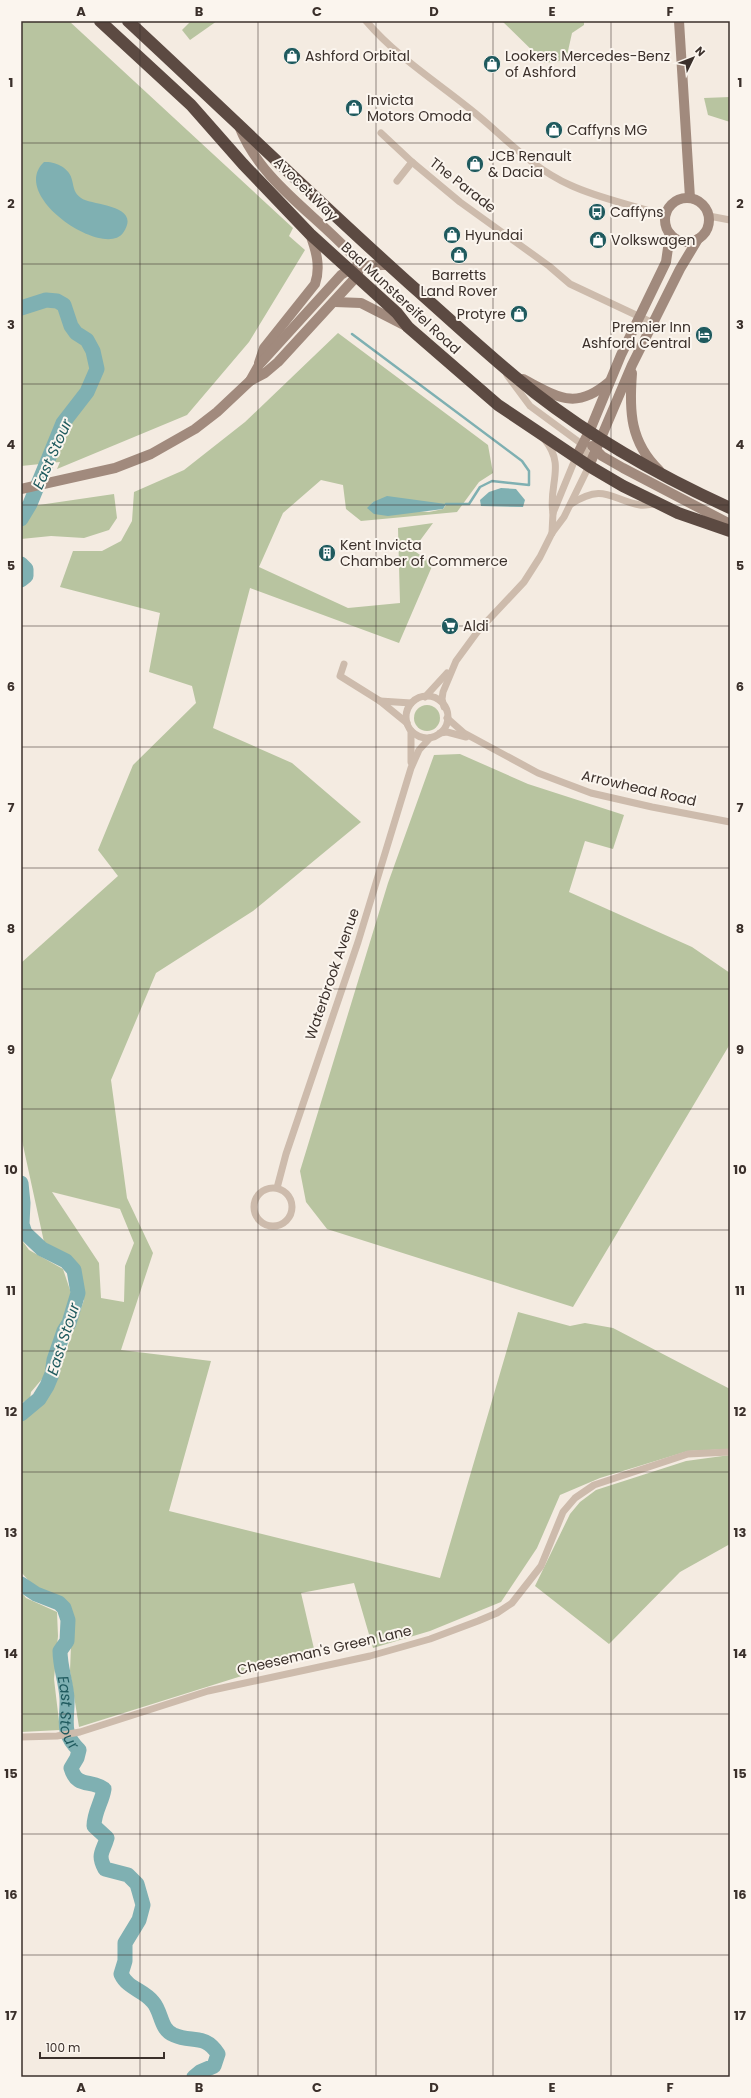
<svg xmlns="http://www.w3.org/2000/svg" width="751" height="2098" font-family="Poppins,sans-serif">
<style>
.green{fill:#b8c4a0;fill-rule:evenodd}
.water{fill:#7fb0b2}
.lines{fill:none;stroke-linecap:round;stroke-linejoin:round}
.stream{stroke:#7fb0b2;stroke-width:2.5}
.river{stroke:#7fb0b2;stroke-width:15}
.street{stroke:#cdbbac;stroke-width:7}
.secondary{stroke:#a18a7d;stroke-width:10}
.highway{stroke:#5c4a42;stroke-width:12}
.grid{fill:none;stroke:#3b302b;stroke-width:1;stroke-opacity:0.55}
.labels{text-anchor:middle;dominant-baseline:central;stroke-width:4;stroke-linejoin:round;paint-order:stroke}
.poi-label{font-size:14px;fill:#3b302b;stroke:#fbf5ee;text-anchor:start}
.street-label{font-size:14px;fill:#3b302b;stroke:#fbf5ee}
.water-label{font-size:15px;font-style:italic;fill:#1f5a5e;stroke:#fbf5ee}
.neatline{fill:none;stroke:#3b302b;stroke-width:1.5}
.grid-label{font-size:13px;text-anchor:middle;font-weight:bold;fill:#3b302b}
</style>
<rect width="100%" height="100%" fill="#f4ebe1"/>
<g class="green">
<path d="M21 21H69L293 228 289 236 305 250 249 342 187 415 57 469 60 462 21 466Z"/>
<path d="M191 21H217L190 40 182 30Z"/>
<path d="M502 21H584V25L572 33 566 60 545 63Z"/>
<path d="M730 97V122L708 115 704 98Z"/>
<path d="M338 333 488 445 493 473 479 482 457 512 361 521 346 509 343 485 321 480 283 513 259 567 348 608 400 603 398 528 433 523 413 550 433 564 399 643 250 588 213 728 292 763 361 822 253 911 156 973 111 1080 127 1198 153 1253 121 1350 211 1361 169 1511 440 1578 518 1312 570 1326 585 1323 613 1328 730 1389V1449L688 1451 600 1478 560 1495 537 1548 501 1602 430 1631 373 1648 354 1583 301 1593 315 1653 79 1727 70 1671 72 1618 61 1599 36 1589 21 1572V1417L42 1405 56 1380 84 1300 72 1258 44 1242 21 1136V963L118 876 98 850 133 765 196 703 192 686 149 672 160 613 60 587 73 551H102L121 541 132 521 134 492 184 470 245 422ZM373 502 446 505 443 509 429 512 368 508ZM52 1192 120 1209 134 1243 125 1266 124 1302 101 1298 99 1263Z"/>
<path d="M114 494 117 518 109 530 84 538 51 536 21 539V529L32 506Z"/>
<circle cx="427" cy="718" r="13"/>
<path d="M460 754 528 784 624 815 613 849 585 841 569 892 692 947 730 973V1044L573 1307 327 1229 306 1202 300 1171 388 883 434 755Z"/>
<path d="M21 1239 29 1250 63 1269 71 1293 48 1372 31 1392 30 1399 21 1403Z"/>
<path d="M730 1455V1544L680 1572 609 1644 535 1586 570 1514 580 1502 596 1490 686 1461Z"/>
<path d="M21 1592 26 1598 57 1612 58 1636 54 1679 60 1730 21 1732Z"/>
</g>
<g class="water">
<path d="M44 162C55 161 70 168 72 180 74 188 74 193 81 198 92 206 143 204 123 233 104 259 8 196 44 162Z"/>
<path d="M501 488 516 489 525 500 523 507 481 506 480 500 489 492Z"/>
<path d="M387 496 446 504 443 509 388 516 374 514 367 508 373 502Z"/>
</g>
<g class="lines">
<path class="stream" d="M352 334 522 461 529 471V485L492 481 480 487 469 504H446"/>
<g class="river">
<path d="M21 308 46 300 57 301 64 305 71 326 76 333 87 340 93 351 97 369 87 392 63 423 30 504 21 519"/>
<path d="M21 564 26 569V576L21 580"/>
<path d="M21 1183 23 1203 22 1224 25 1233 42 1249 66 1261 74 1270 78 1293 69 1323 64 1331 54 1360 52 1374 47 1386 39 1399 21 1414"/>
<path id="s1" d="M21 1584 36 1594 59 1603 64 1608 68 1620 67 1641 60 1651C60 1667 66 1682 67 1698 68 1720 60 1732 79 1750L77 1758 71 1768C77 1789 91 1779 104 1789 102 1802 94 1812 94 1826L107 1838C103 1852 97 1854 105 1869L128 1875 137 1884 143 1905 139 1920 125 1943V1961L121 1974C128 1989 144 1990 153 2002 162 2012 160 2030 174 2035 191 2043 205 2033 218 2054L214 2066 200 2072 194 2077"/>
</g>
<g class="street">
<path d="M366 21C396 56 434 80 470 109 503 135 531 168 570 185 600 199 634 205 665 216"/>
<path d="M381 133 412 162 460 202 549 266 570 284 653 323"/>
<path d="M397 181 412 162"/>
<path d="M709 216 730 220"/>
<path d="M545 440C566 466 548 485 553 513"/>
<path d="M571 504C604 483 610 499 640 505 645 506 651 504 656 504"/>
<path d="M552 533 553 513 576 457"/>
<path d="M344 664 340 676 380 701 407 723"/>
<circle cx="427" cy="717" r="21"/>
<path d="M425 697 447 673"/>
<path d="M380 701 411 703"/>
<path d="M444 707 442 699 443 692 456 661 478 631 524 582 540 557 552 533 564 517 589 466 587 454 579 442 530 406 507 375"/>
<path d="M447 718 464 733 538 773 591 793 652 807 730 822"/>
<path d="M411 731V762"/>
<path d="M440 733 447 732 466 737"/>
<circle cx="273" cy="1207" r="19"/>
<path d="M277 1188 286 1154 358 942 411 768 419 750 430 738"/>
<path d="M21 1737 57 1736 80 1732 208 1691 370 1656 430 1639 478 1621 497 1613 512 1603 541 1566 563 1512 575 1498 594 1485 688 1454 730 1452"/>
</g>
<g class="secondary">
<path d="M679 21 690 198"/>
<circle cx="687" cy="220" r="22"/>
<path d="M335 302 361 303 408 327"/>
<path d="M259 363 264 348 315 284C321 267 316 250 310 234"/>
<path d="M632 373C629 411 630 442 659 470"/>
<path d="M523 379C558 397 575 411 609 382"/>
<path d="M250 381 259 365 341 275C356 264 372 265 389 265"/>
<path d="M592 446 602 456 623 468 730 524"/>
<path d="M576 457 590 430 621 355 666 262 670 234"/>
<path d="M589 466 632 365 680 269 698 239"/>
<path d="M21 489 115 468 151 454 195 429 217 412 250 381 265 373 278 362 357 276 360 266 357 260C319 216 261 183 239 126"/>
</g>
<g class="highway">
<path d="M100 21 191 105 243 164 310 234 397 313 408 327 498 405 589 466 623 486 678 513 730 531"/>
<path d="M128 21C223 109 315 199 411 285 452 321 492 359 535 393 594 439 662 477 730 508"/>
</g>
</g>
<path class="grid" d="M140 21V2077M258 21V2077M376 21V2077M493 21V2077M611 21V2077M21 143H730M21 264H730M21 384H730M21 505H730M21 626H730M21 747H730M21 868H730M21 989H730M21 1109H730M21 1230H730M21 1351H730M21 1472H730M21 1593H730M21 1714H730M21 1834H730M21 1955H730"/>
<defs>
<symbol id="shop-disc" viewBox="-11 -11 22 22"><circle r="9.5" fill="#1f5a5e" stroke="#fbf5ee"/><path d="M-5-2.5h2.3a2.7 3.5 0 0 1 5.4 0H5L5.5 6h-11ZM-1.5-2.5h3a1.5 2.3 0 0 0-3 0Z" fill="#fff"/></symbol>
<symbol id="bus-disc" viewBox="-11 -11 22 22"><circle r="9.5" fill="#1f5a5e" stroke="#fbf5ee"/><path d="M-5-6H5V4H4V6H2V4H-2V6H-4V4H-5ZM-3.5-4V0h7V-4ZM-3.5 1.2v1.5H-2V1.2ZM2 1.2v1.5H3.5V1.2Z" fill="#fff"/></symbol>
<symbol id="hotel-disc" viewBox="-11 -11 22 22"><circle r="9.5" fill="#1f5a5e" stroke="#fbf5ee"/><path d="M-6-4.5h1.5V1H6V5H4.5V3h-9V5H-6ZM-4 0a1.8 1.8 0 1 1 3.6 0ZM.5 0V-2.5h3Q6-2.5 6 0Z" fill="#fff"/></symbol>
<symbol id="building-disc" viewBox="-11 -11 22 22"><circle r="9.5" fill="#1f5a5e" stroke="#fbf5ee"/><path d="M-4-6H4V6H1V3H-1V6H-4ZM-2.5-4.3h1.7v1.8h-1.7ZM.8-4.3h1.7v1.8H.8ZM-2.5-1h1.7V.8h-1.7ZM.8-1h1.7V.8H.8Z" fill="#fff"/></symbol>
<symbol id="supermarket-disc" viewBox="-11 -11 22 22"><circle r="9.5" fill="#1f5a5e" stroke="#fbf5ee"/><path d="M-6-5.5h2.5l.6 2H6L4.5 2H-2.5L-4.4-4H-6ZM-1.5 3.2a1.3 1.3 0 1 0 .1 0ZM3 3.2a1.3 1.3 0 1 0 .1 0Z" fill="#fff"/></symbol>
</defs>
<g fill-rule="evenodd">
<use href="#shop-disc" x="282" y="46" width="20" height="20"/>
<use href="#shop-disc" x="482" y="54" width="20" height="20"/>
<use href="#shop-disc" x="344" y="98" width="20" height="20"/>
<use href="#shop-disc" x="544" y="120" width="20" height="20"/>
<use href="#shop-disc" x="465" y="154" width="20" height="20"/>
<use href="#bus-disc" x="587" y="202" width="20" height="20"/>
<use href="#shop-disc" x="442" y="225" width="20" height="20"/>
<use href="#shop-disc" x="588" y="230" width="20" height="20"/>
<use href="#shop-disc" x="449" y="245" width="20" height="20"/>
<use href="#shop-disc" x="509" y="304" width="20" height="20"/>
<use href="#hotel-disc" x="694" y="325" width="20" height="20"/>
<use href="#building-disc" x="317" y="543" width="20" height="20"/>
<use href="#supermarket-disc" x="440" y="616" width="20" height="20"/>
</g>
<g class="labels">
<g class="poi-label">
<text x="305" y="56">Ashford Orbital</text>
<text x="505" y="56">Lookers Mercedes-Benz<tspan x="505" dy="16">of Ashford</tspan></text>
<text x="367" y="100">Invicta<tspan x="367" dy="16">Motors Omoda</tspan></text>
<text x="567" y="130">Caffyns MG</text>
<text x="488" y="156">JCB Renault<tspan x="488" dy="16">&amp; Dacia</tspan></text>
<text x="610" y="212">Caffyns</text>
<text x="465" y="235">Hyundai</text>
<text x="611" y="240">Volkswagen</text>
<text x="459" y="275" text-anchor="middle">Barretts<tspan x="459" dy="16">Land Rover</tspan></text>
<text x="506" y="314" text-anchor="end">Protyre</text>
<text x="691" y="327" text-anchor="end">Premier Inn<tspan x="691" dy="16">Ashford Central</tspan></text>
<text x="340" y="545">Kent Invicta<tspan x="340" dy="16">Chamber of Commerce</tspan></text>
<text x="463" y="626">Aldi</text>
</g>
<g class="street-label">
<text transform="translate(463 185) rotate(38)">The Parade</text>
<text transform="translate(306 189) rotate(45)">Avocet Way</text>
<text transform="translate(401 298) rotate(43)">Bad Munstereifel Road</text>
<text transform="translate(639 788) rotate(13)">Arrowhead Road</text>
<text transform="translate(332 974) rotate(-71)">Waterbrook Avenue</text>
<text transform="translate(324 1650) rotate(-13)">Cheeseman's Green Lane</text>
</g>
<g class="water-label">
<text transform="translate(52 454) rotate(-66)">East Stour</text>
<text transform="translate(63 1339) rotate(-72)">East Stour</text>
<text stroke="none"><textPath href="#s1" startOffset="158">East Stour</textPath></text>
</g>
</g>
<rect width="751" height="2098" fill="none" stroke="#fbf5ee" stroke-width="44"/>
<g transform="translate(693 58) rotate(47)" stroke="#fbf5ee" stroke-width="3" paint-order="stroke">
<path d="M0-3L7 15L0 10L-7 15Z" fill="#3b302b"/>
<text y="-6" font-size="11" font-weight="bold" text-anchor="middle" fill="#3b302b">N</text>
</g>
<path d="M40 2052v6h124v-6" fill="none" stroke="#3b302b" stroke-width="2"/>
<text x="46" y="2052" font-size="12" fill="#3b302b" stroke="#fbf5ee" stroke-width="3" paint-order="stroke">100 m</text>
<rect x="22" y="22" width="707" height="2054" class="neatline"/>
<g class="grid-label">
<text x="81" y="16">A</text>
<text x="199" y="16">B</text>
<text x="317" y="16">C</text>
<text x="434" y="16">D</text>
<text x="552" y="16">E</text>
<text x="670" y="16">F</text>
<text x="11" y="87">1</text>
<text x="740" y="87">1</text>
<text x="11" y="208">2</text>
<text x="740" y="208">2</text>
<text x="11" y="329">3</text>
<text x="740" y="329">3</text>
<text x="11" y="449">4</text>
<text x="740" y="449">4</text>
<text x="11" y="570">5</text>
<text x="740" y="570">5</text>
<text x="11" y="691">6</text>
<text x="740" y="691">6</text>
<text x="11" y="812">7</text>
<text x="740" y="812">7</text>
<text x="11" y="933">8</text>
<text x="740" y="933">8</text>
<text x="11" y="1054">9</text>
<text x="740" y="1054">9</text>
<text x="11" y="1174">10</text>
<text x="740" y="1174">10</text>
<text x="11" y="1295">11</text>
<text x="740" y="1295">11</text>
<text x="11" y="1416">12</text>
<text x="740" y="1416">12</text>
<text x="11" y="1537">13</text>
<text x="740" y="1537">13</text>
<text x="11" y="1658">14</text>
<text x="740" y="1658">14</text>
<text x="11" y="1778">15</text>
<text x="740" y="1778">15</text>
<text x="11" y="1899">16</text>
<text x="740" y="1899">16</text>
<text x="11" y="2020">17</text>
<text x="740" y="2020">17</text>
<text x="81" y="2092">A</text>
<text x="199" y="2092">B</text>
<text x="317" y="2092">C</text>
<text x="434" y="2092">D</text>
<text x="552" y="2092">E</text>
<text x="670" y="2092">F</text>
</g>
</svg>
